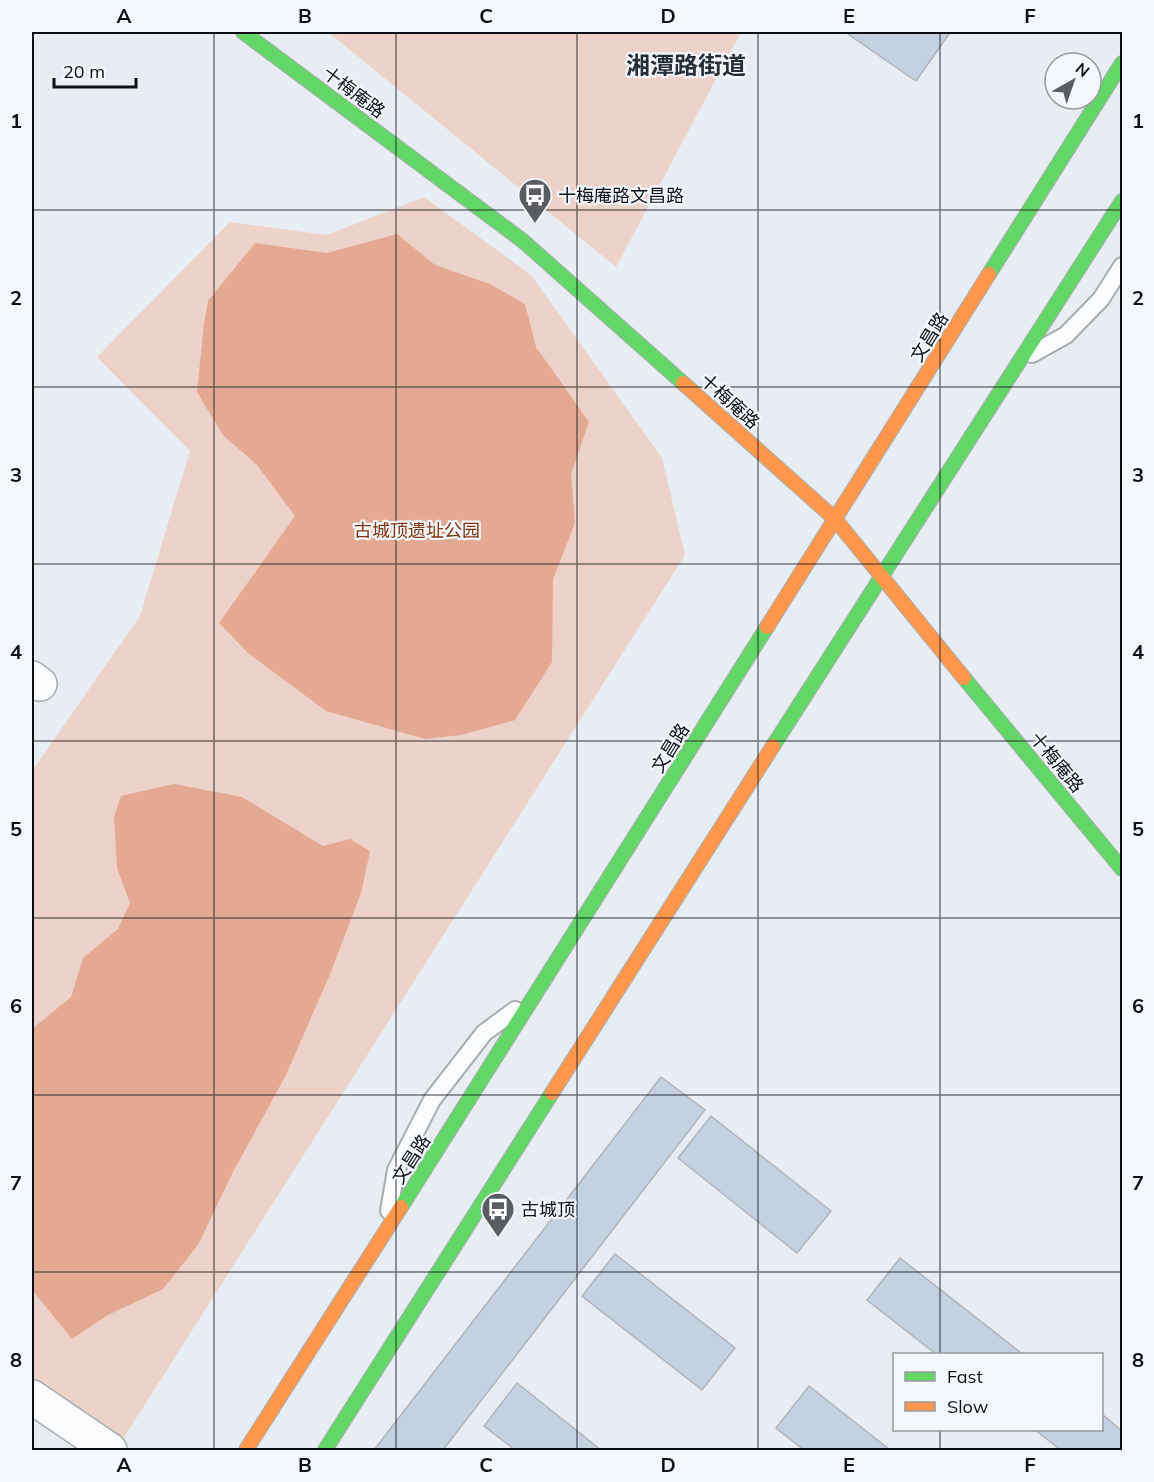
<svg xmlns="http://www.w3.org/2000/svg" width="1154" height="1482" font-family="Mulish,'Noto Sans SC',sans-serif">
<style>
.green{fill:#edd2c9}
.water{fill:#e3a992}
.building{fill:#c3d1e0;stroke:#afb4ba;stroke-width:1.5}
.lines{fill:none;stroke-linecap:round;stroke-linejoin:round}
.lane-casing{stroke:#a7acb0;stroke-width:20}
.street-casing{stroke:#a7acb0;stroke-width:36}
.fast-casing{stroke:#a7acb0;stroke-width:16}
.slow-casing{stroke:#a7acb0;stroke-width:16}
.lane{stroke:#fbfcfd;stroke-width:16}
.street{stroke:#fbfcfd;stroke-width:33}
.fast{stroke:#63d668;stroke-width:14}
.slow{stroke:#ff974d;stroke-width:14}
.grid{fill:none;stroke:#0c1014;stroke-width:1.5;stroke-opacity:0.55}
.labels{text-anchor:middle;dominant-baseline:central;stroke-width:4.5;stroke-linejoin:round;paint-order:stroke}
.street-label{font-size:18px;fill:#0c1014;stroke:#f4f8fe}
.poi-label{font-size:18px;fill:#0c1014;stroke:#f4f8fe;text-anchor:start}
.park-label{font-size:18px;fill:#80330b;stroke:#f4f8fe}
.district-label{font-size:24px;font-weight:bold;fill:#262f39;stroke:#f4f8fe}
.neatline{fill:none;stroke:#0c1014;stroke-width:2}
.grid-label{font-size:20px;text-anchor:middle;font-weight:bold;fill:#0c1014}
</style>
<rect width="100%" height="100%" fill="#e7edf3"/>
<g class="green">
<path d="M328 32H741L616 267Z"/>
<path d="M424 197 531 275 662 458 685 555 116 1450 32 1392V771L140 616 190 451 97 357 230 222 327 235Z"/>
</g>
<g class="water">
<path d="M397 234 435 265 490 284 525 304 536 347 589 422 571 474 575 523 553 579 552 662 515 720 461 735 425 739 326 711 248 653 219 623 295 516 257 465 223 435 197 392 204 324 208 301 255 243 327 253Z"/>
<path d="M174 784 242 797 323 846 350 839 370 851 361 893 331 972 286 1075 233 1172 198 1245 163 1289 108 1315 72 1339 32 1290V1029L71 997 83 958 118 929 130 903 117 868 114 817 121 796Z"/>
</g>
<g class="building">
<path d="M845 32H945L949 34 916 81Z"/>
<path d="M661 1077 705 1110 443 1450H374Z"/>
<path d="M711 1116 831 1211 797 1253 678 1158Z"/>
<path d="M615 1254 735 1348 702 1390 582 1296Z"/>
<path d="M900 1258 1020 1352 1018 1354H936L867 1300Z"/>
<path d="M517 1383 601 1450H515L484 1426Z"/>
<path d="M809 1386 890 1450H804L776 1428Z"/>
<path d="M1102 1414 1122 1431V1450H1061L1035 1430H1102Z"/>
</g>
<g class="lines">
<defs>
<g id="lane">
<path d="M1032 354 1066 335 1101 299 1122 266"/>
<path d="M389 1211 396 1170 432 1100 484 1033 515 1010"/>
</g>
<g id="street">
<path d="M32 678 40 684"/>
<path d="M32 1397 110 1450"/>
</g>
<g id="fast">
<path d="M243 32 523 241 683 383"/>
<path d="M989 274 1122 63"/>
<path d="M964 678 1122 869"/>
<path d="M773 746 1122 201"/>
<path d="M401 1207 767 627"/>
<path d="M325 1450 552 1093"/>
</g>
<g id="slow">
<path d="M683 383 835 519 964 678"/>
<path d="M767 627 989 274"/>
<path d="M552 1093 773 746"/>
<path d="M246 1450 401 1207"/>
</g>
</defs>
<use href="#lane" class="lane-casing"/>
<use href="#street" class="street-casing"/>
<use href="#fast" class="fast-casing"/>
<use href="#slow" class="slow-casing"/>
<use href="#lane" class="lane"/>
<use href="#street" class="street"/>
<use href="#fast" class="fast"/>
<use href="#slow" class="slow"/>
</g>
<path class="grid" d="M214 32V1450M396 32V1450M577 32V1450M758 32V1450M940 32V1354M32 210H1122M32 387H1122M32 564H1122M32 741H1122M32 918H1122M32 1095H1122M32 1272H1122M940 1430V1450"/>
<defs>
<symbol id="bus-pin" viewBox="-11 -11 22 30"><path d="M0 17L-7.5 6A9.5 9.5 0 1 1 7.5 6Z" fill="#595d62" stroke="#f4f8fe"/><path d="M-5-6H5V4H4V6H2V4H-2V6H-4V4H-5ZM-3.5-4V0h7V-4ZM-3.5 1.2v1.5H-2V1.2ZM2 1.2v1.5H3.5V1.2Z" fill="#fff"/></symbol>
</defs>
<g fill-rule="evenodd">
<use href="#bus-pin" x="516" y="176" width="38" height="52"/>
<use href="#bus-pin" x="479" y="1190" width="38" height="52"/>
</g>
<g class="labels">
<g class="street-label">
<text transform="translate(354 92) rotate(37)">十梅庵路</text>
<text transform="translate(929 337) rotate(-58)">文昌路</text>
<text transform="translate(730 401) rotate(42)">十梅庵路</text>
<text transform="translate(670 748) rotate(-58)">文昌路</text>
<text transform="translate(1057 762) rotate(50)">十梅庵路</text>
<text transform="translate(411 1159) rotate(-57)">文昌路</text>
</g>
<g class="poi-label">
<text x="558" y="195">十梅庵路文昌路</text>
<text x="521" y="1209">古城顶</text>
</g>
<g class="park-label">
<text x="417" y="530">古城顶遗址公园</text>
</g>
<g class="district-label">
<text x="686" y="65">湘潭路街道</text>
</g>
</g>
<rect width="1154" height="1482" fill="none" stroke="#f4f8fe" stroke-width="66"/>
<rect x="893" y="1353" width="210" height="78" fill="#f4f8fe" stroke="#979ba0" stroke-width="1.5"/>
<rect x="905" y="1372" width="30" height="9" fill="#63d668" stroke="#979ba0" stroke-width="1.5"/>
<text x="947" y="1383" font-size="18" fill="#0c1014">Fast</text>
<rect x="905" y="1402" width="30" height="9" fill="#ff974d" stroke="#979ba0" stroke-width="1.5"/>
<text x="947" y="1413" font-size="18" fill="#0c1014">Slow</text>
<g transform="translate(1073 81) rotate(40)"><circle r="28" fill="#f4f8fe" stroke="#979ba0" stroke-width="1.5"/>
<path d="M0-4.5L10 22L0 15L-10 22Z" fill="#595d62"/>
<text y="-9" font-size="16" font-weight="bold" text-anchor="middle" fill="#0c1014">N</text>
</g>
<path d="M54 78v9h82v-9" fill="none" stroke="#0c1014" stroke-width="3"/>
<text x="63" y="78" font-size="18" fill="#0c1014" stroke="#f4f8fe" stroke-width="4.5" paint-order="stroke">20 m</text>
<rect x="33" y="33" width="1088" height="1416" class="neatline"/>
<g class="grid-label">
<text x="124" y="23">A</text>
<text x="305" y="23">B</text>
<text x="486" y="23">C</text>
<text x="668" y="23">D</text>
<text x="849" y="23">E</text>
<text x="1030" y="23">F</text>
<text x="16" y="128">1</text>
<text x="1138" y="128">1</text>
<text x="16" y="305">2</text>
<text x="1138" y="305">2</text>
<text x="16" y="482">3</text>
<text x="1138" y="482">3</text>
<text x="16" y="659">4</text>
<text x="1138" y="659">4</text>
<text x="16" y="836">5</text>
<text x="1138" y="836">5</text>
<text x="16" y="1013">6</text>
<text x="1138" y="1013">6</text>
<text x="16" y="1190">7</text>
<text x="1138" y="1190">7</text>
<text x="16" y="1367">8</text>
<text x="1138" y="1367">8</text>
<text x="124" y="1472">A</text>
<text x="305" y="1472">B</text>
<text x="486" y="1472">C</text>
<text x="668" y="1472">D</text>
<text x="849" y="1472">E</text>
<text x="1030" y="1472">F</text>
</g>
</svg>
